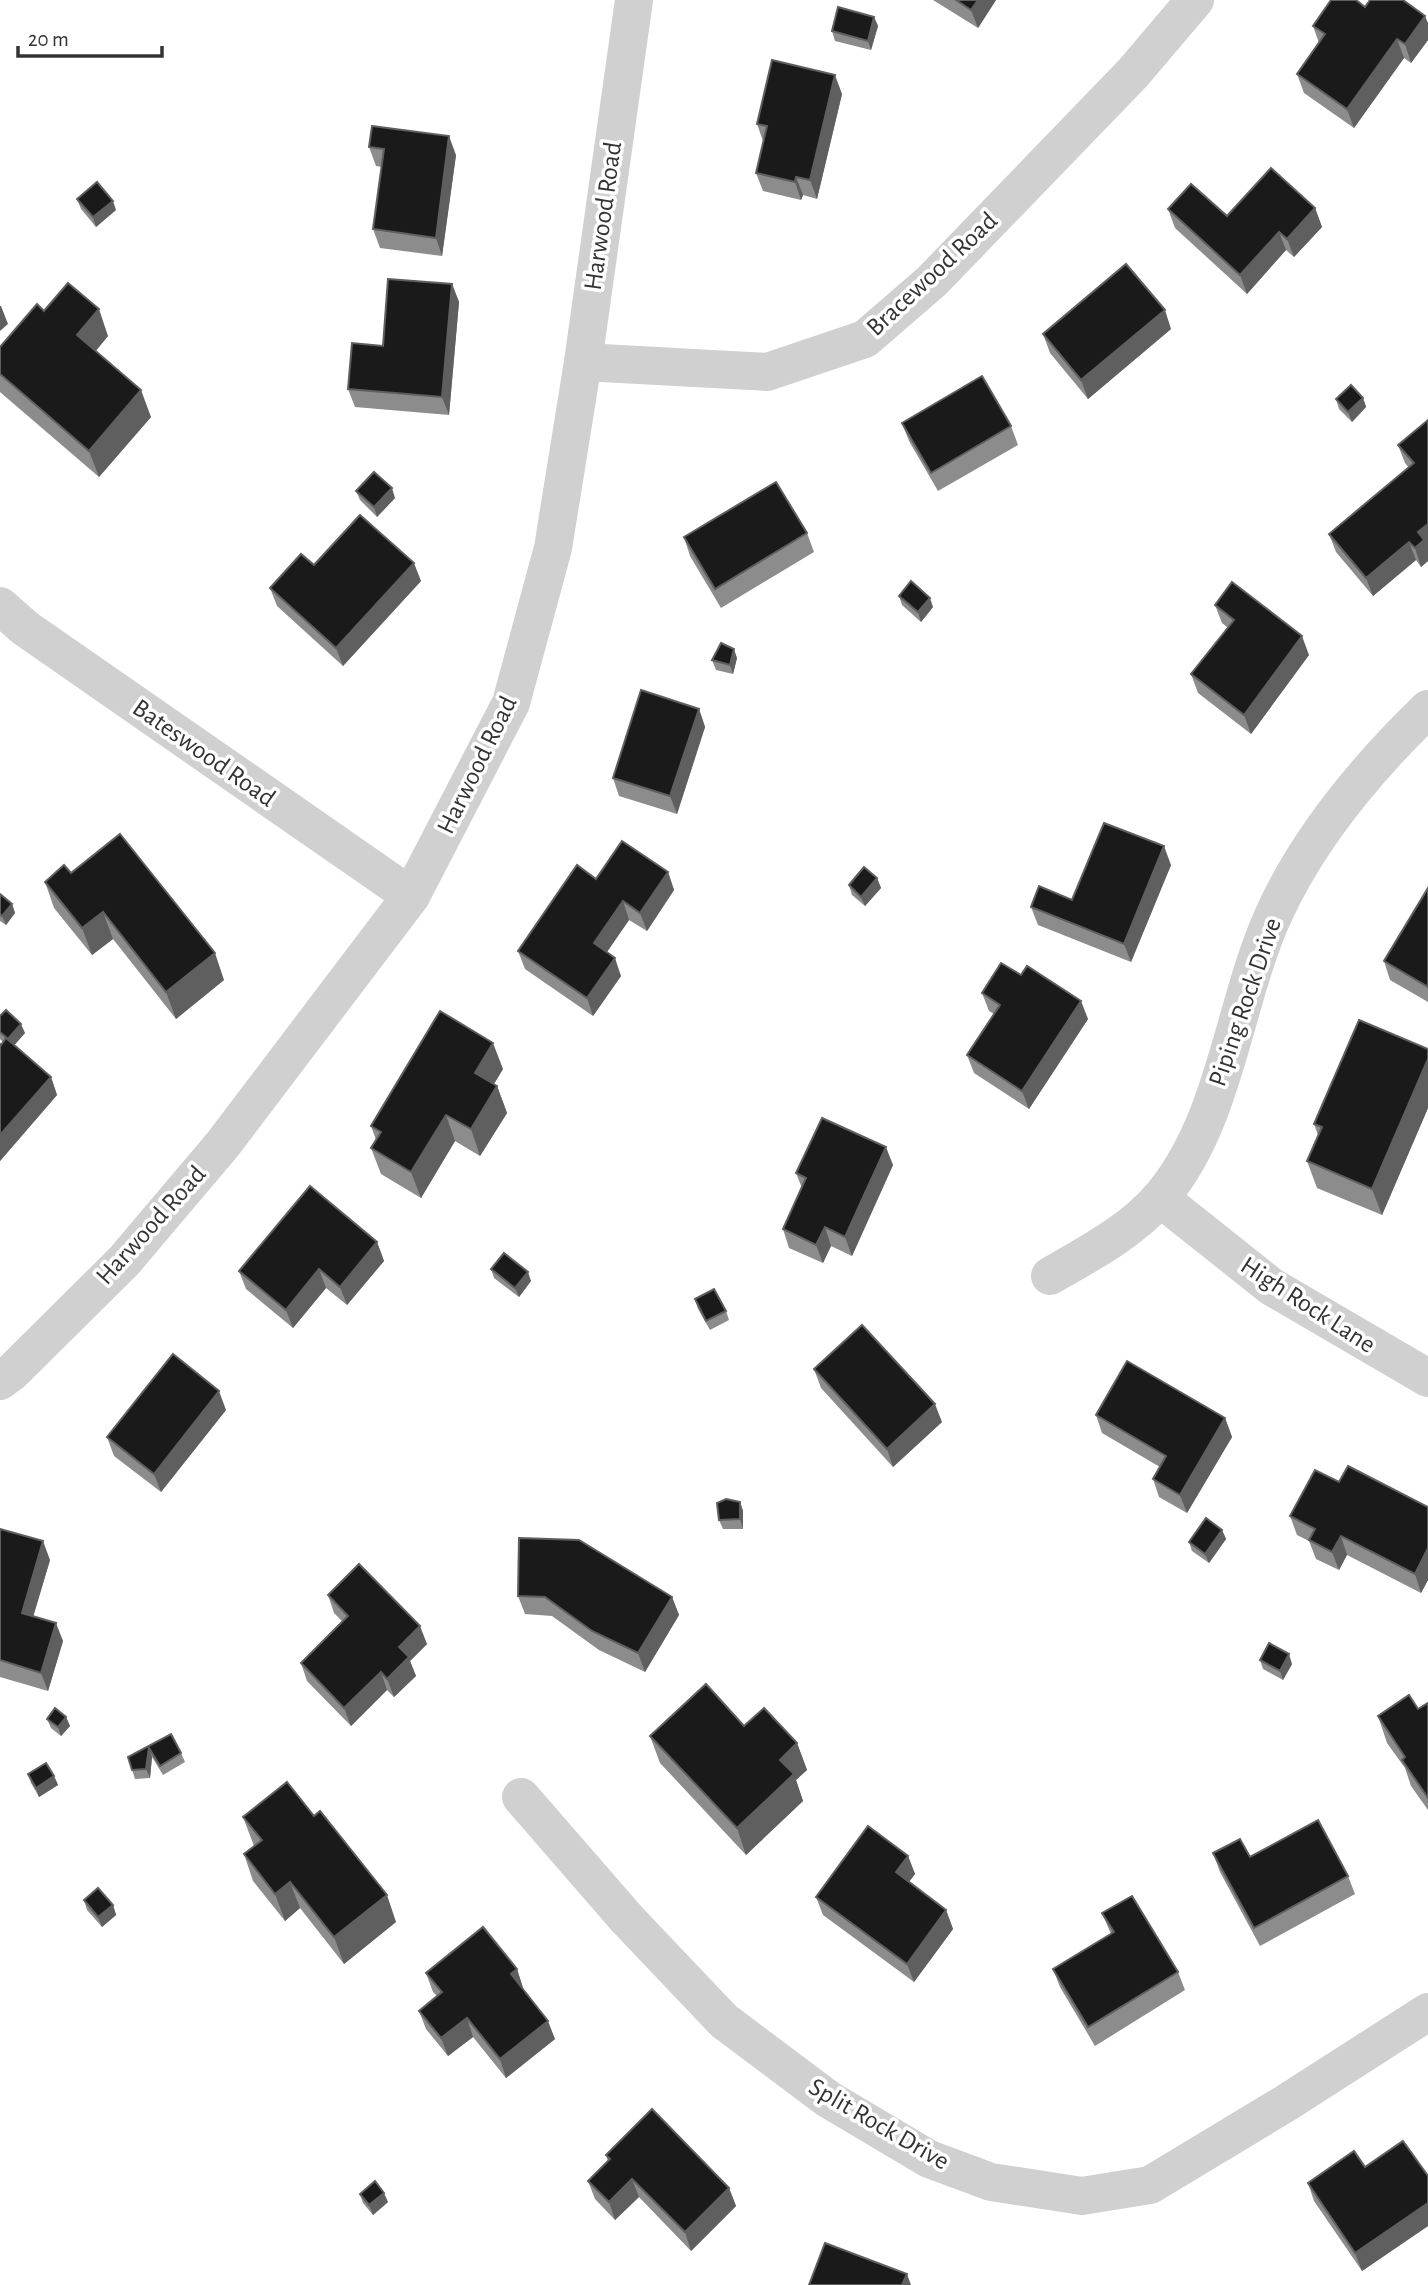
<svg xmlns="http://www.w3.org/2000/svg" width="1428" height="2285" font-family="'Alegreya Sans',sans-serif">
<style>
.lines{fill:none;stroke-linecap:round;stroke-linejoin:round}
.minor{stroke:#d0d0d0;stroke-width:38}
.wall{fill:#8c8c8c}
.shaded-wall{fill:#5f5f5f}
.building{fill:#1a1a1a;stroke:#5f5f5f;stroke-width:2}
.labels{text-anchor:middle;dominant-baseline:central;stroke-width:7;stroke-linejoin:round;paint-order:stroke}
.street-label{font-size:26px;fill:#333;stroke:#fff}
</style>
<rect width="100%" height="100%" fill="#fff"/>
<g class="lines">
<g class="minor">
<path d="M583 362 767 372 865 339 932 281 1133 73 1195 0"/>
<path d="M0 606 25 628 411 896"/>
<path d="M1160 1198 1272 1287 1428 1378"/>
<path d="M1050 1276C1090 1253 1132 1231 1162 1196 1226 1119 1233 1005 1273 916 1308 838 1367 768 1428 709"/>
<path d="M0 1381 11 1373 124 1261 223 1144 411 896 511 703 553 548 583 362 634 0"/>
<path d="M521 1797 627 1919 724 2021 828 2099 929 2159 991 2182 1082 2196 1150 2185 1286 2103 1428 2012"/>
</g>
</g>
<g class="wall">
<path d="M933 0H996L978 28Z"/>
<path d="M874 17 878 26 871 50 835 41 832 31Z"/>
<path d="M1428 23V40L1411 63 1404 58 1354 128 1304 93 1297 74 1319 43 1313 26Z"/>
<path d="M842 94 817 199 803 195 801 200 763 191 756 173 763 141 757 124Z"/>
<path d="M369 147 456 155 442 256 380 248 373 229 382 167 376 166Z"/>
<path d="M77 199 116 210 96 227 81 209Z"/>
<path d="M1315 208 1322 227 1294 257 1286 250 1247 294 1175 228 1168 209 1227 216Z"/>
<path d="M452 284 459 302 449 415 355 407 348 389 383 346Z"/>
<path d="M44 311 108 336 96 351 151 417 99 477 0 392V347Z"/>
<path d="M1171 329 1088 399 1050 353 1043 334Z"/>
<path d="M1363 398 1366 407 1352 422 1339 409 1336 399Z"/>
<path d="M1428 420V561L1421 567 1416 560 1373 596 1336 552 1329 534 1409 468 1405 463 1398 445Z"/>
<path d="M902 423 1011 426 1018 445 938 491 909 441Z"/>
<path d="M356 491 395 498 377 517 360 500Z"/>
<path d="M807 533 814 552 721 608 690 556 684 537Z"/>
<path d="M314 565 421 581 343 666 277 606 270 588Z"/>
<path d="M899 596 933 607 921 622 902 605Z"/>
<path d="M1215 605 1309 655 1251 734 1198 693 1191 674 1228 628 1222 623Z"/>
<path d="M737 658 733 674 716 670 712 660Z"/>
<path d="M699 709 705 727 677 814 619 796 613 778Z"/>
<path d="M1171 865 1131 962 1038 925 1031 907 1072 900Z"/>
<path d="M668 872 674 890 647 931 629 920 607 952 621 976 593 1016 525 969 518 951 596 879Z"/>
<path d="M71 873 224 980 176 1019 113 939 92 955 54 908 45 882Z"/>
<path d="M877 878 881 888 865 906 852 895 849 885Z"/>
<path d="M1428 888V1002L1390 980 1384 961Z"/>
<path d="M0 894 12 904 15 913 6 925 0 921Z"/>
<path d="M1021 975 1088 1019 1029 1109 974 1073 967 1055 994 1014 989 1011 982 993Z"/>
<path d="M0 1016 25 1033 14 1045 51 1077 57 1095 0 1161V1044L1 1045 3 1042 0 1039Z"/>
<path d="M1428 1059V1108L1382 1215 1317 1188 1307 1161 1318 1135 1314 1124Z"/>
<path d="M503 1069 494 1084 497 1086 507 1113 480 1156 455 1141 421 1198 381 1174 371 1148 376 1140 371 1126Z"/>
<path d="M893 1165 852 1256 831 1246 823 1263 789 1248 783 1229 802 1188 796 1173Z"/>
<path d="M377 1242 384 1261 347 1305 326 1288 293 1328 246 1289 239 1271Z"/>
<path d="M491 1269 531 1281 519 1297 494 1278Z"/>
<path d="M695 1299 726 1311 729 1320 710 1330 698 1309Z"/>
<path d="M814 1369 942 1422 893 1467 821 1388Z"/>
<path d="M226 1410 161 1492 114 1456 107 1437Z"/>
<path d="M1096 1415 1225 1418 1232 1437 1187 1513 1159 1497 1153 1479 1160 1467 1102 1433Z"/>
<path d="M1339 1482 1428 1507V1580L1421 1593 1347 1555 1339 1570 1316 1559 1309 1541 1297 1535 1290 1516Z"/>
<path d="M740 1502 743 1511V1529H723L719 1520Z"/>
<path d="M0 1529 50 1560 33 1616 63 1641 48 1691 0 1677Z"/>
<path d="M1222 1530 1226 1539 1209 1563 1192 1551 1189 1542Z"/>
<path d="M328 1595 427 1644 410 1661 416 1676 394 1697 387 1690 351 1726 307 1681 301 1663 342 1621 334 1613Z"/>
<path d="M518 1596 672 1597 679 1615 645 1672 599 1650 552 1616 525 1614Z"/>
<path d="M1260 1660 1292 1664 1283 1680 1263 1669Z"/>
<path d="M1428 1703V1810L1411 1786 1405 1768 1387 1743 1378 1716 1418 1709Z"/>
<path d="M66 1717 70 1726 61 1736 51 1728 47 1719Z"/>
<path d="M744 1726 797 1743 807 1770 796 1780 803 1801 746 1855 660 1763 650 1736Z"/>
<path d="M171 1734 181 1753 185 1762 163 1775 152 1757 150 1778 135 1779 128 1757Z"/>
<path d="M28 1774 54 1776 58 1785 39 1797 31 1783Z"/>
<path d="M243 1817 396 1922 344 1964 300 1908 285 1921 253 1881 244 1854 254 1846Z"/>
<path d="M1213 1853 1250 1857 1348 1876 1355 1894 1260 1946 1220 1872Z"/>
<path d="M908 1856 915 1874 909 1882 946 1910 953 1929 914 1982 823 1915 816 1897Z"/>
<path d="M84 1900 113 1905 116 1915 102 1927 87 1910Z"/>
<path d="M1102 1913 1178 1972 1185 1990 1095 2046 1060 1987 1053 1969 1111 1934Z"/>
<path d="M517 1969 523 1988 555 2039 506 2078 473 2037 448 2056 426 2029 419 2011 437 1996 433 1992 426 1973Z"/>
<path d="M606 2155 729 2188 736 2206 691 2251 639 2197 615 2220 595 2199 588 2181 608 2161Z"/>
<path d="M1365 2167 1428 2176V2226L1362 2271 1314 2201 1308 2183Z"/>
<path d="M360 2194 388 2202 373 2215 363 2203Z"/>
</g>
<g class="shaded-wall">
<path d="M978 0H996L978 28 971 10Z"/>
<path d="M1425 16 1428 23V40L1411 63 1405 44Z"/>
<path d="M874 17 878 26 871 50 868 41Z"/>
<path d="M1397 39 1404 58 1354 128 1347 109Z"/>
<path d="M835 75 842 94 817 199 810 180Z"/>
<path d="M449 136 456 155 442 256 436 238Z"/>
<path d="M796 177 803 195 801 200 795 182Z"/>
<path d="M113 201 116 210 96 227 93 217Z"/>
<path d="M1315 208 1322 227 1294 257 1287 239Z"/>
<path d="M1279 232 1286 250 1247 294 1240 275Z"/>
<path d="M452 284 459 302 449 415 442 397Z"/>
<path d="M0 306H1L8 324 0 331Z"/>
<path d="M99 309 108 336 87 361 77 335Z"/>
<path d="M1165 310 1171 329 1088 399 1081 380Z"/>
<path d="M141 390 151 417 99 477 89 451Z"/>
<path d="M1363 398 1366 407 1352 422 1348 412Z"/>
<path d="M392 488 395 498 377 517 374 507Z"/>
<path d="M1428 524V561L1421 567 1415 548 1418 532Z"/>
<path d="M1409 542 1416 560 1373 596 1366 578Z"/>
<path d="M414 563 421 581 343 666 336 648Z"/>
<path d="M930 598 933 607 921 622 918 612Z"/>
<path d="M1302 636 1309 655 1251 734 1244 715Z"/>
<path d="M734 649 737 658 733 674 730 665Z"/>
<path d="M699 709 705 727 677 814 670 796Z"/>
<path d="M1164 846 1171 865 1131 962 1124 944Z"/>
<path d="M668 872 674 890 647 931 640 913Z"/>
<path d="M877 878 881 888 865 906 861 897Z"/>
<path d="M623 901 629 920 600 962 594 943Z"/>
<path d="M12 904 15 913 6 925 2 916Z"/>
<path d="M103 912 113 939 92 955 82 928Z"/>
<path d="M215 953 224 980 176 1019 166 992Z"/>
<path d="M615 958 621 976 593 1016 587 998Z"/>
<path d="M1081 1001 1088 1019 1029 1109 1022 1091Z"/>
<path d="M21 1024 25 1033 11 1049 8 1039Z"/>
<path d="M493 1043 503 1069 484 1100 475 1073Z"/>
<path d="M1428 1059V1108L1382 1215 1372 1189Z"/>
<path d="M51 1077 57 1095 0 1161V1135Z"/>
<path d="M497 1086 507 1113 480 1156 471 1129Z"/>
<path d="M446 1115 455 1141 421 1198 411 1172Z"/>
<path d="M886 1147 893 1165 852 1256 845 1237Z"/>
<path d="M825 1227 831 1246 823 1263 816 1245Z"/>
<path d="M377 1242 384 1261 347 1305 340 1287Z"/>
<path d="M319 1269 326 1288 293 1328 286 1310Z"/>
<path d="M528 1272 531 1281 519 1297 515 1288Z"/>
<path d="M219 1391 226 1410 161 1492 154 1474Z"/>
<path d="M935 1404 942 1422 893 1467 887 1449Z"/>
<path d="M1225 1418 1232 1437 1187 1513 1180 1495Z"/>
<path d="M740 1502 743 1511V1529L740 1519Z"/>
<path d="M1222 1530 1226 1539 1209 1563 1205 1554Z"/>
<path d="M1341 1536 1347 1555 1339 1570 1332 1552Z"/>
<path d="M43 1541 50 1560 29 1631 22 1613Z"/>
<path d="M1428 1548V1580L1421 1593 1415 1574Z"/>
<path d="M672 1597 679 1615 645 1672 638 1653Z"/>
<path d="M56 1623 63 1641 48 1691 41 1673Z"/>
<path d="M420 1626 427 1644 410 1661 416 1676 394 1697 387 1679 399 1647Z"/>
<path d="M1289 1654 1292 1664 1283 1680 1280 1671Z"/>
<path d="M381 1672 387 1690 351 1726 344 1708Z"/>
<path d="M66 1717 70 1726 61 1736 58 1727Z"/>
<path d="M797 1743 807 1770 796 1780 803 1801 746 1855 737 1828 780 1760Z"/>
<path d="M149 1748 152 1757 150 1778 146 1769Z"/>
<path d="M54 1776 58 1785 39 1797 36 1788Z"/>
<path d="M908 1856 915 1874 902 1891 896 1872Z"/>
<path d="M290 1882 300 1908 285 1921 275 1894Z"/>
<path d="M387 1895 396 1922 344 1964 334 1937Z"/>
<path d="M113 1905 116 1915 102 1927 98 1917Z"/>
<path d="M946 1910 953 1929 914 1982 907 1964Z"/>
<path d="M517 1969 523 1988 518 1992 511 1974Z"/>
<path d="M467 2018 473 2037 448 2056 441 2038Z"/>
<path d="M548 2021 555 2039 506 2078 500 2059Z"/>
<path d="M632 2179 639 2197 615 2220 609 2202Z"/>
<path d="M729 2188 736 2206 691 2251 685 2232Z"/>
<path d="M384 2193 388 2202 373 2215 369 2205Z"/>
<path d="M1428 2203V2226L1362 2271 1355 2253Z"/>
<path d="M907 2274 911 2285H902Z"/>
</g>
<g class="building">
<path d="M956 0H978L971 10Z"/>
<path d="M1331 0H1356L1365 7 1370 0H1403L1425 16 1405 44 1397 39 1347 109 1297 74 1325 34 1313 26Z"/>
<path d="M838 7 874 17 868 41 832 31Z"/>
<path d="M772 60 835 75 810 180 796 177 795 182 756 173 767 126 757 124Z"/>
<path d="M372 126 449 136 436 238 373 229 384 149 369 147Z"/>
<path d="M1271 168 1315 208 1287 239 1279 232 1240 275 1168 209 1191 184 1227 216Z"/>
<path d="M97 182 113 201 93 217 77 199Z"/>
<path d="M1126 264 1165 310 1081 380 1043 334Z"/>
<path d="M388 279 452 284 442 397 348 389 352 343 383 346Z"/>
<path d="M68 283 99 309 77 335 141 390 89 451 0 374V347L37 304 44 311Z"/>
<path d="M982 376 1011 426 931 473 902 423Z"/>
<path d="M1351 385 1363 398 1348 412 1336 399Z"/>
<path d="M1428 420V524L1418 532 1424 540 1415 548 1409 542 1366 578 1329 534 1414 463 1398 445Z"/>
<path d="M374 472 392 488 374 507 356 491Z"/>
<path d="M776 482 807 533 715 589 684 537Z"/>
<path d="M360 515 414 563 336 648 270 588 301 554 314 565Z"/>
<path d="M911 581 930 598 918 612 899 596Z"/>
<path d="M1232 582 1302 636 1244 715 1191 674 1234 620 1215 605Z"/>
<path d="M721 643 734 649 730 665 712 660Z"/>
<path d="M641 690 699 709 670 796 613 778Z"/>
<path d="M1104 823 1164 846 1124 944 1031 907 1039 886 1072 900Z"/>
<path d="M120 834 215 953 166 992 103 912 82 928 45 882 64 865 71 873Z"/>
<path d="M622 841 668 872 640 913 623 901 594 943 615 958 587 998 518 951 577 865 596 879Z"/>
<path d="M864 867 877 878 861 897 849 885Z"/>
<path d="M1428 888V987L1384 961Z"/>
<path d="M0 894 12 904 2 916 0 914Z"/>
<path d="M1001 963 1021 975 1027 966 1081 1001 1022 1091 967 1055 1000 1005 982 993Z"/>
<path d="M6 1010 21 1024 8 1039 0 1032V1016Z"/>
<path d="M440 1011 493 1043 475 1073 497 1086 471 1129 446 1115 411 1172 371 1148 381 1132 371 1126Z"/>
<path d="M1359 1020 1428 1049V1059L1372 1189 1307 1161 1322 1127 1314 1124Z"/>
<path d="M6 1038 51 1077 0 1135V1044L1 1045Z"/>
<path d="M822 1118 886 1147 845 1237 825 1227 816 1245 783 1229 806 1178 796 1173Z"/>
<path d="M310 1186 377 1242 340 1287 319 1269 286 1310 239 1271Z"/>
<path d="M504 1253 528 1272 515 1288 491 1269Z"/>
<path d="M714 1289 726 1311 706 1321 695 1299Z"/>
<path d="M862 1325 935 1404 887 1449 814 1369Z"/>
<path d="M173 1354 219 1391 154 1474 107 1437Z"/>
<path d="M1127 1361 1225 1418 1180 1495 1153 1479 1166 1456 1096 1415Z"/>
<path d="M1348 1466 1428 1507V1548L1415 1574 1341 1536 1332 1552 1309 1540 1315 1529 1290 1516 1315 1470 1339 1482Z"/>
<path d="M726 1499 740 1502V1519L719 1520 717 1503Z"/>
<path d="M1206 1518 1222 1530 1205 1554 1189 1542Z"/>
<path d="M0 1529 43 1541 22 1613 56 1623 41 1673 0 1660Z"/>
<path d="M519 1538 579 1540 672 1597 638 1653 592 1631 545 1597 518 1596Z"/>
<path d="M359 1564 420 1626 399 1647 409 1657 387 1679 381 1672 344 1708 301 1663 348 1616 328 1595Z"/>
<path d="M1269 1643 1289 1654 1280 1671 1260 1660Z"/>
<path d="M706 1684 744 1726 764 1708 797 1743 780 1760 794 1774 737 1828 650 1736Z"/>
<path d="M1409 1695 1418 1709 1428 1703V1798L1402 1760 1405 1757 1378 1716Z"/>
<path d="M55 1708 66 1717 58 1727 47 1719Z"/>
<path d="M171 1734 181 1753 160 1766 149 1748 146 1769 132 1770 128 1757Z"/>
<path d="M46 1763 54 1776 36 1788 28 1774Z"/>
<path d="M287 1782 314 1816 320 1811 387 1895 334 1937 290 1882 275 1894 244 1854 262 1840 243 1817Z"/>
<path d="M1318 1820 1348 1876 1254 1928 1213 1853 1240 1839 1250 1857Z"/>
<path d="M868 1826 908 1856 896 1872 946 1910 907 1964 816 1897Z"/>
<path d="M98 1888 113 1905 98 1917 84 1900Z"/>
<path d="M1132 1896 1178 1972 1088 2027 1053 1969 1114 1932 1102 1913Z"/>
<path d="M483 1927 517 1969 511 1974 548 2021 500 2059 467 2018 441 2038 419 2011 442 1992 426 1973Z"/>
<path d="M652 2109 729 2188 685 2232 632 2179 609 2202 588 2181 610 2159 606 2155Z"/>
<path d="M1403 2141 1428 2176V2203L1355 2253 1308 2183 1354 2151 1365 2167Z"/>
<path d="M375 2181 384 2193 369 2205 360 2194Z"/>
<path d="M825 2243 907 2274 902 2285H809Z"/>
</g>
<g class="labels">
<g class="street-label">
<text transform="translate(603 216) rotate(-82)">Harwood Road</text>
<text transform="translate(932 274) rotate(-43)">Bracewood Road</text>
<text transform="translate(204 753) rotate(35)">Bateswood Road</text>
<text transform="translate(477 765) rotate(-64)">Harwood Road</text>
<text transform="translate(1245 1002) rotate(-71)">Piping Rock Drive</text>
<text transform="translate(151 1225) rotate(-48)">Harwood Road</text>
<text transform="translate(1308 1305) rotate(33)">High Rock Lane</text>
<text transform="translate(879 2124) rotate(30)">Split Rock Drive</text>
</g>
</g>
<path d="M18 46v10h144v-10" fill="none" stroke="#333333" stroke-width="3.5"/>
<text x="28" y="46" font-size="21" fill="#333333" stroke="#ffffff" stroke-width="5" paint-order="stroke">20 m</text>
</svg>
